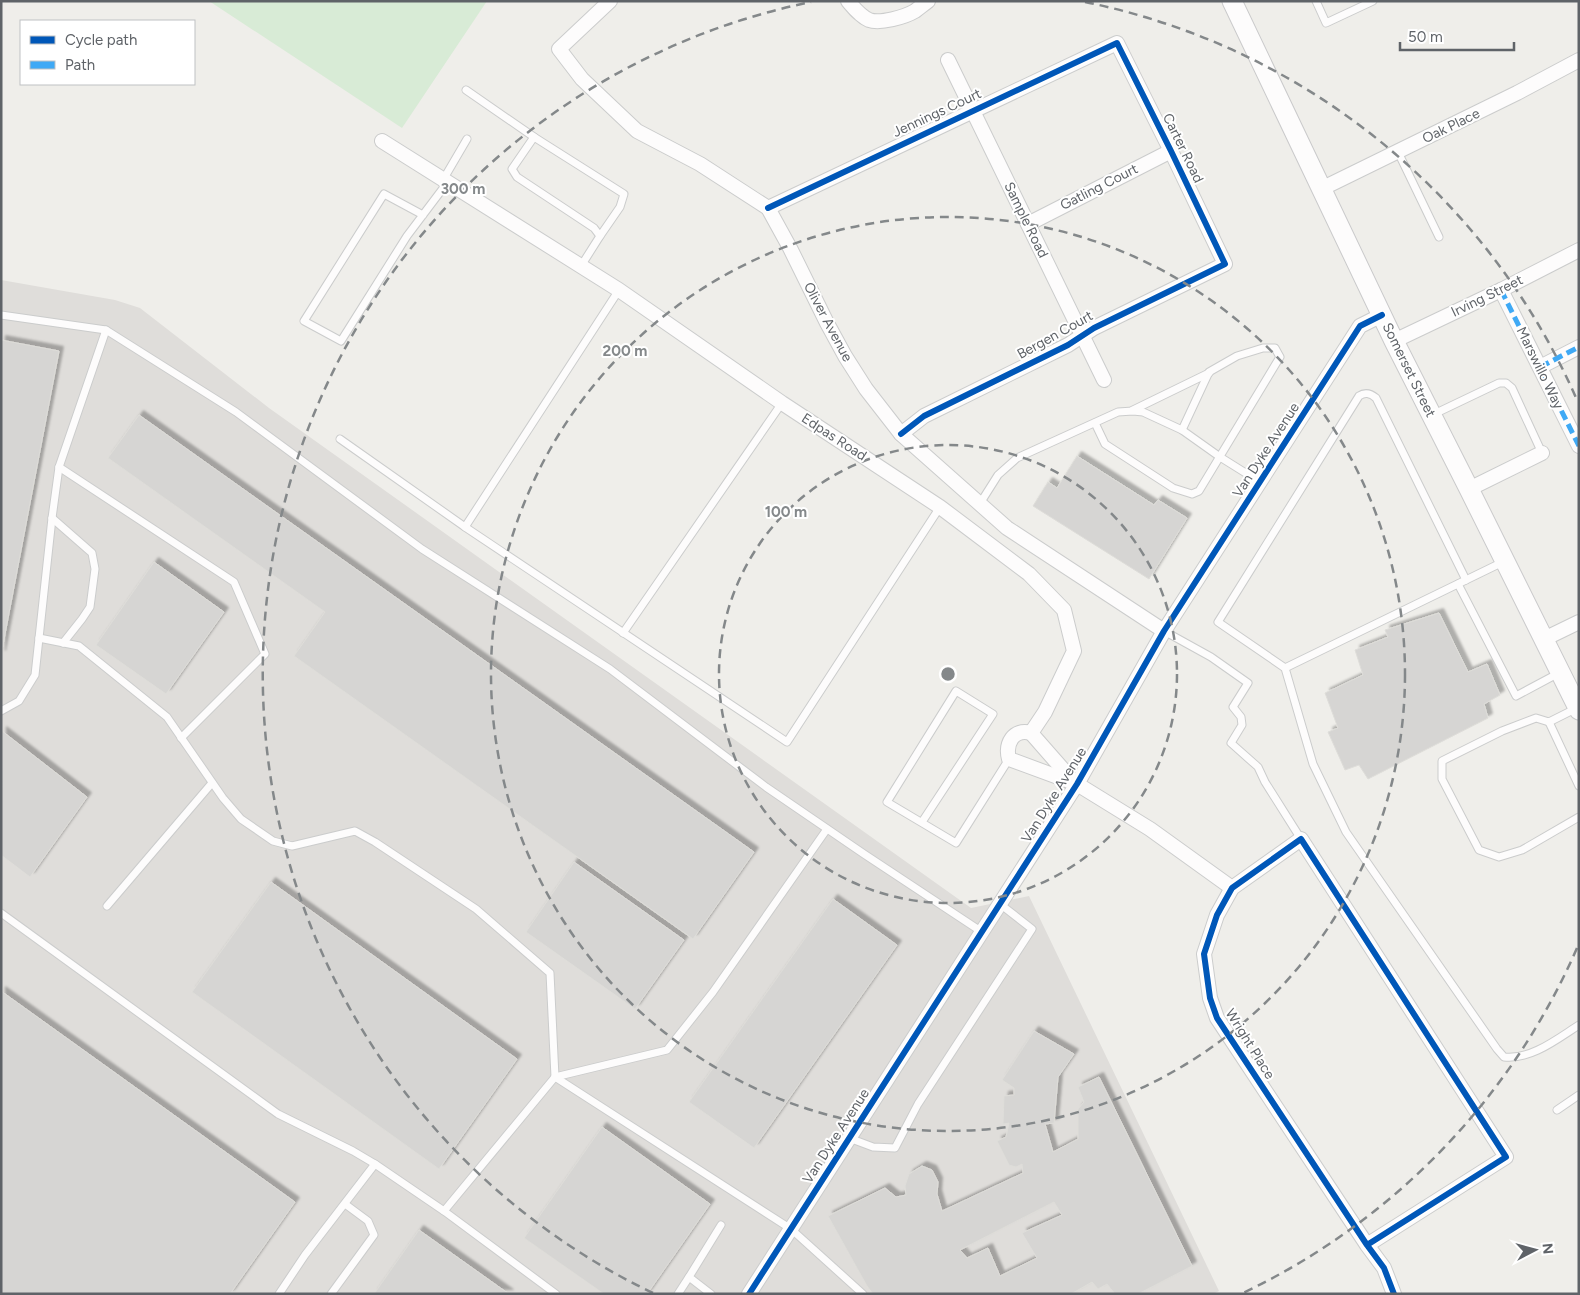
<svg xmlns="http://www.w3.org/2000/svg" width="1580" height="1295" font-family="Figtree,sans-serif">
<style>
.industrial{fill:#dfddda}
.green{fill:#d8ebd6}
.building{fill:#d6d5d3;stroke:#deddd9;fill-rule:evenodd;filter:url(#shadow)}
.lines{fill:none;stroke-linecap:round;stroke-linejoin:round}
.service-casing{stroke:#cbcccc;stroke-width:9}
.minor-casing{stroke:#cbcccc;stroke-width:16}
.secondary-casing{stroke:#cacacb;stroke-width:21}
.service{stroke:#fdfcfc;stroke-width:7}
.minor{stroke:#fdfcfc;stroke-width:14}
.secondary{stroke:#fdfcfc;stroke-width:19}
.quiet{stroke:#3fa9f5;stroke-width:5;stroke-dasharray:10 5;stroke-linecap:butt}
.cycleway-casing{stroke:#fff;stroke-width:9}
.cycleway{stroke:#0057b8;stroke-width:6}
.ring{fill:none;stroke:#84888a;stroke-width:2.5;stroke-dasharray:9 6}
.labels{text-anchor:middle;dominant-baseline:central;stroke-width:4;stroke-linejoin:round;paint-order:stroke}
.street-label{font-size:14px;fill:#5f6368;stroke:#fff}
.centre{fill:#84888a;stroke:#fff;stroke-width:2.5}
.ring-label{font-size:15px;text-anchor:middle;font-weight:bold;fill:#84888a;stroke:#fff;stroke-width:4;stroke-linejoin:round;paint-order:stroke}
</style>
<defs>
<filter id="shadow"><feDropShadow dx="4.5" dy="-4.5" stdDeviation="1" flood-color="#0004"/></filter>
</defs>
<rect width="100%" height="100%" fill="#efeeea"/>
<path class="industrial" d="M1 280 115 300 140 308 269 408 971 908 1029 896 1219 1291 1213 1294H1Z"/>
<path class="green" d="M209 1H487L402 128Z"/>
<g class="building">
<path d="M1 340 59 351 1 655Z"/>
<path d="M139 415 754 852 693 939 294 656 325 612 108 458Z"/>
<path d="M1077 456 1154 505 1158 500 1187 518 1149 579 1033 506 1048 482 1057 488Z"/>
<path d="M154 562 224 612 166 694 96 645Z"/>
<path d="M1439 613 1468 672 1487 664 1500 695 1484 704 1488 718 1368 779 1359 765 1345 770 1328 732 1338 728 1325 693 1363 675 1355 650 1388 637 1385 630Z"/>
<path d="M2 731 87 797 30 877 1 855Z"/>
<path d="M574 862 684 940 635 1009 526 932Z"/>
<path d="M271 882 517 1059 439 1169 192 992Z"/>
<path d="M833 899 897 945 754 1148 689 1102Z"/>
<path d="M1 991 295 1202 230 1294H1Z"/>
<path d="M1034 1031 1074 1054 1058 1077 1054 1123 1045 1124 1053 1152 1078 1139V1109L1084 1102 1078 1087 1099 1077 1192 1266 1138 1294H1115L1107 1284 1098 1289 1092 1282 1071 1294H873L867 1286 828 1216 885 1188 896 1197 906 1195 905 1186 909 1174 922 1166 932 1170 938 1182 937 1194 942 1211 1023 1173 1022 1164 1016 1167 1009 1165 997 1141 1006 1137 1009 1123 1003 1124 1004 1096 1014 1095V1088L1002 1080ZM1054 1202 1062 1215 1022 1233 1037 1258 1000 1276 988 1248 967 1258 960 1250Z"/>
<path d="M602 1127 710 1204 647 1294H604L524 1238Z"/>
<path d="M419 1230 509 1294H374Z"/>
</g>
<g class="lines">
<defs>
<g id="service">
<path d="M1316 1 1326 23 1373 1"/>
<path d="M466 90 534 137 512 169 517 177 594 228 600 236 581 266"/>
<path d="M534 137 624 194 620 207 600 236"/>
<path d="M1398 152 1439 237"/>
<path d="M443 180 467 139"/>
<path d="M423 215 384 194 304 321 341 341 407 236 447 183"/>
<path d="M1 315 106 330 236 412 422 549 610 669 766 787 864 854 982 932"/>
<path d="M1133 410 1209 373"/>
<path d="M1432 415 1499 383H1506L1512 388 1542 453"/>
<path d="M1095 423 1105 444 1173 488 1192 494 1199 491 1280 357 1275 348H1263L1237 356 1209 372 1182 430"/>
<path d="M340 439 465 527 787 742 940 507"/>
<path d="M59 467 234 582 265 654 181 738"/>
<path d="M979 505 998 475 1017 458 1118 412 1133 411 1143 412 1182 430 1220 457 1260 482"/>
<path d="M52 518 92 553 95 569 90 607 82 619 63 643"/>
<path d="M465 527 619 290"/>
<path d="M1466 580 1376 398C1370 393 1365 392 1359 396L1218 622 1285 668 1313 764 1346 832 1497 1049 1504 1057C1531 1060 1557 1039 1579 1025"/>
<path d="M1458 584 1516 696 1559 673"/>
<path d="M1164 631 1211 657 1248 683 1233 707 1241 717 1242 725 1231 743 1258 767 1265 782 1301 839"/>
<path d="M623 633 782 403"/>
<path d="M39 638 79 646 167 717 223 798 241 819 273 841 292 846 355 831 375 842 476 909 550 973 555 1077 444 1211"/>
<path d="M1285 668 1505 561"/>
<path d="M1577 708 1549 722 1536 718 1502 731 1442 761V779L1479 850 1499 857 1522 850 1579 817"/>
<path d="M1 711 19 701 35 675 52 518 59 467 106 330"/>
<path d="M1549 722 1579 786"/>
<path d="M922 822 993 714 956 691 887 802 956 843 1009 759"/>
<path d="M107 906 212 783"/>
<path d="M1 913 278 1114 353 1151 375 1164 444 1211 556 1294"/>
<path d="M555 1077 667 1050 713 992 827 829"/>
<path d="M555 1077 791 1229 863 1294"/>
<path d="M1557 1110 1579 1095"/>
<path d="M849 1138 873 1147 895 1148 918 1104 1032 929 1000 904"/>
<path d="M279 1294 305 1255 375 1164"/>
<path d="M331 1294 374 1235 368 1221 345 1204"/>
<path d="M678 1294 689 1277"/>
<path d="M711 1294 689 1277 721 1225"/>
</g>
<g id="minor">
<path d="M610 1 559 49 582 79 637 131 700 164 768 208 790 248 827 323 845 356 866 389 901 434 1007 528 1164 631"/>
<path d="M848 1C854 8 860 16 869 20 880 24 905 17 915 11 919 8 924 4 928 1"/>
<path d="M948 60 1104 380"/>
<path d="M382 141 619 290 782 403 940 507 1029 574 1064 610 1074 651 1045 712 1031 733"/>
<path d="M1321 189 1517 93 1579 60"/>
<path d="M768 208 1117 43 1171 151 1225 264 1094 328 1068 345 924 416 901 434"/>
<path d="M1028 224 1171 151"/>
<path d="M1501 290 1579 446"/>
<path d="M1394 341 1501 290 1579 250"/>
<path d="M1540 367 1579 347"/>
<path d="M1469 489 1542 453"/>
<path d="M1544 639 1579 622"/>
<path d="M1031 733C1013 728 1005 744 1009 759L1077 784 1150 829 1232 888"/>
<path d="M1031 733 1074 782"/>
<path d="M1367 1245 1506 1157 1301 839 1232 888 1217 915 1204 954 1210 998 1217 1018 1367 1245 1384 1268 1394 1294"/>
<path d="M749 1294 1077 784 1164 631 1360 326 1382 315"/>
</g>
<path id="secondary" d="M1232 1 1394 341 1469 489 1579 710"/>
</defs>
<use href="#service" class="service-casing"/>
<use href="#minor" class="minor-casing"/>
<use href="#secondary" class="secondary-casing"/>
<use href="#service" class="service"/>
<use href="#minor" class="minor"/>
<use href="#secondary" class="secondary"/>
<g class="quiet">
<path d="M1501 290 1579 446"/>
<path d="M1540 367 1579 347"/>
</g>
<defs>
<g id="cycleway">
<path d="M768 208 1117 43 1171 151 1225 264 1094 328 1068 345 924 416 901 434"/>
<path d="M1367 1245 1506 1157 1301 839 1232 888 1217 915 1204 954 1210 998 1217 1018 1367 1245 1384 1268 1394 1294"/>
<path d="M749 1294 1077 784 1164 631 1360 326 1382 315"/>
</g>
</defs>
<use href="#cycleway" class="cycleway-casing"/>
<use href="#cycleway" class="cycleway"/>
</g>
<g class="ring">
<circle cx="948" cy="674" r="229"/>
<circle cx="948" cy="674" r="457"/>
<path d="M1577 948A686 686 0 0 1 1243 1293M653 1293A686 686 0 0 1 811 2M1085 2A686 686 0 0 1 1577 400"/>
</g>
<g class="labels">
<g class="street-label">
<text transform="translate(937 113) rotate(-25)">Jennings Court</text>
<text transform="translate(1451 126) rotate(-26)">Oak Place</text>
<text transform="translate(1183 148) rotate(64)">Carter Road</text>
<text transform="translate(1099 187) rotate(-27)">Gatling Court</text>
<text transform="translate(1026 220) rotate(64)">Sample Road</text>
<text transform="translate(1487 296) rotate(-26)">Irving Street</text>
<text transform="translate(828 322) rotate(62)">Oliver Avenue</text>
<text transform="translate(1055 335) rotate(-29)">Bergen Court</text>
<text transform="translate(1540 368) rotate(64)">Marswillo Way</text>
<text transform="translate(1409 370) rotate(64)">Somerset Street</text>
<text transform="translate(834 437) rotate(33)">Edpas Road</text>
<text transform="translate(1266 450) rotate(-57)">Van Dyke Avenue</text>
<text transform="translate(1054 795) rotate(-58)">Van Dyke Avenue</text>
<text transform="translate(1250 1044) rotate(58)">Wright Place</text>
<text transform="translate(836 1136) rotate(-57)">Van Dyke Avenue</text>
</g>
</g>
<circle cx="948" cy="674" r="8" class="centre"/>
<g class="ring-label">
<text x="463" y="194">300 m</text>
<text x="625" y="356">200 m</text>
<text x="786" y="517">100 m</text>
</g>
<rect width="1580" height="1295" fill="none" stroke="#5f6368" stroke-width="5"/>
<rect x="20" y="20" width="175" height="65" fill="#ffffff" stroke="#bfc1c3"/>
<rect x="30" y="36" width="25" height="8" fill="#0057b8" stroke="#bfc1c3"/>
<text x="65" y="45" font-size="15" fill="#5f6368">Cycle path</text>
<rect x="30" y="61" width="25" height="8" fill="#3fa9f5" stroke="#bfc1c3"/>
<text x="65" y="70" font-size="15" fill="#5f6368">Path</text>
<g transform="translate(1535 1250) rotate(84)" stroke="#ffffff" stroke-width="4" paint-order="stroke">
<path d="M0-4L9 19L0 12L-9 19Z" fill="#5f6368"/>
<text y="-8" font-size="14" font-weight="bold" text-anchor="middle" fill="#5f6368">N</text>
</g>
<path d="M1400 42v8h114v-8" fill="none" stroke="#5f6368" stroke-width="2.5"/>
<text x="1408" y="42" font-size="15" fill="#5f6368" stroke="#ffffff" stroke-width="4" paint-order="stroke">50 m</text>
</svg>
